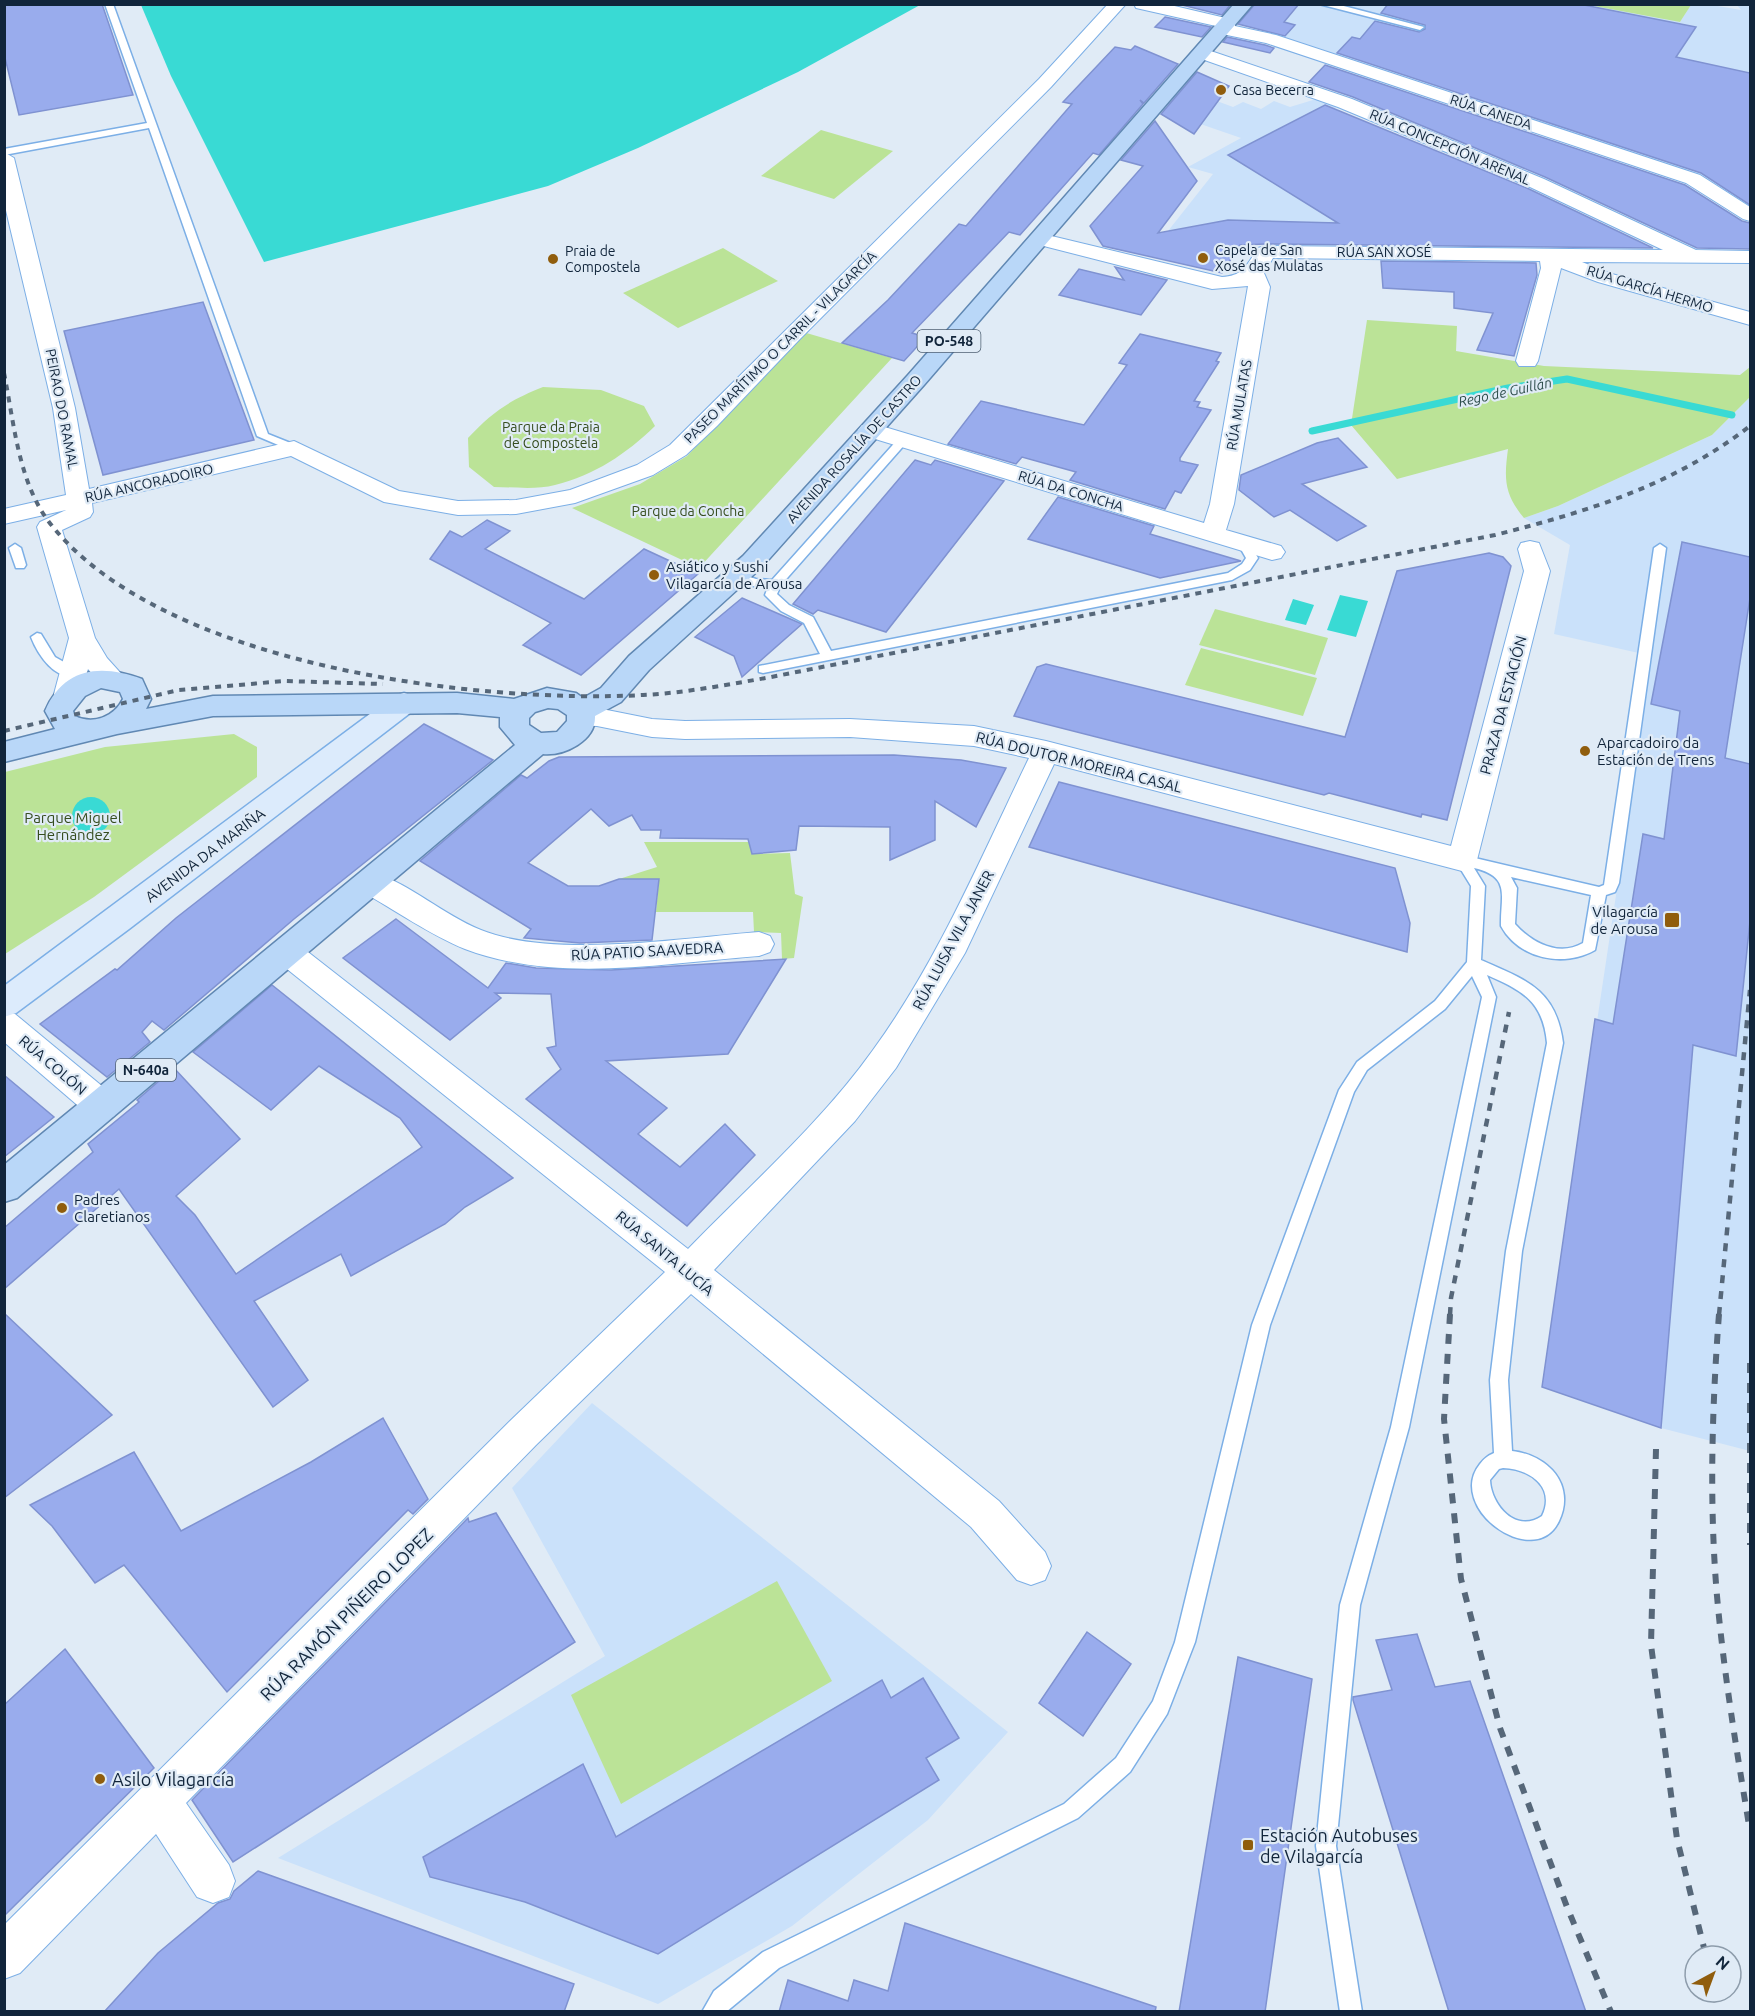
<svg xmlns="http://www.w3.org/2000/svg" width="1755" height="2016" font-family="Ubuntu,sans-serif">
<style>
.built{fill:#cae1fa}
.green{fill:#bbe397}
.water{fill:#39dad4}
.lines{fill:none;stroke-linecap:round;stroke-linejoin:round}
.stream{stroke:#39dad4;stroke-width:7}
.building{fill:#99aced;stroke:#7f92d1;stroke-width:1.5}
.lane-casing{stroke:#7cafe6;stroke-width:3}
.street-casing{stroke:#7cafe6;stroke-width:2}
.secondary-casing{stroke:#7cafe6;stroke-width:3}
.primary-casing{stroke:#6088b3;stroke-width:3}
.lane{fill:#fff;fill-rule:evenodd}
.street{fill:#fff;fill-rule:evenodd}
.secondary{fill:#dcebfc;fill-rule:evenodd}
.primary{fill:#b9d7f8;fill-rule:evenodd}
.rail-far2{stroke:#566779;stroke-width:4;stroke-dasharray:6 6;stroke-linecap:butt}
.rail-far1{stroke:#566779;stroke-width:4.5;stroke-dasharray:8 8;stroke-linecap:butt}
.rail{stroke:#566779;stroke-width:6;stroke-dasharray:10 10;stroke-linecap:butt}
.poi-dot{fill:#905d0d;stroke:#e0ebf6;stroke-width:2}
.labels{text-anchor:middle;dominant-baseline:central;stroke-width:4.5;stroke-linejoin:round;paint-order:stroke}
.far-poi-label{font-size:14px;fill:#11253b;stroke:#e0ebf6;text-anchor:start}
.far-street-label{font-size:14px;fill:#11253b;stroke:#e0ebf6}
.shield{fill:#e0ebf6;stroke:#4f6073;stroke-width:1.5}
.shield-label{font-size:14px;font-weight:bold;fill:#11253b}
.far-water-label{font-size:14px;font-style:italic;fill:#2e4e4c;stroke:#e0ebf6}
.far-park-label{font-size:14px;fill:#364d1f;stroke:#e0ebf6}
.poi-label{font-size:15px;fill:#11253b;stroke:#e0ebf6;text-anchor:start}
.street-label{font-size:15px;fill:#11253b;stroke:#e0ebf6}
.park-label{font-size:15px;fill:#364d1f;stroke:#e0ebf6}
.near-street-label{font-size:18px;fill:#11253b;stroke:#e0ebf6}
.near-poi-label{font-size:18px;fill:#11253b;stroke:#e0ebf6;text-anchor:start}
</style>
<rect width="100%" height="100%" fill="#e0ebf6"/>
<g class="built">
<path d="M1589 4 1680 22 1691 5H1712L1741 10 1737 5H1750V208L1705 180 1317 48 1264 35 1267 32 1263 31 1273 20 1284 23 1298 6 1296 5Z"/>
<path d="M1174 85 1233 107 1243 102 1261 109 1274 101 1290 107 1326 96 1338 106 1317 119 1531 238 1546 250 1492 253 1476 226 1348 224 1168 231 1213 174 1188 167 1241 138 1154 108Z"/>
<path d="M1750 397V1451L1661 1428 1542 1387 1652 656 1554 634 1570 545 1524 518 1558 506 1712 435Z"/>
<path d="M592 1403 1008 1732 928 1820 792 1926 658 2004 278 1858 605 1656 512 1488Z"/>
</g>
<g class="green">
<path d="M1589 5H1691L1680 22Z"/>
<path d="M821 130 893 151 834 199 761 176Z"/>
<path d="M723 248 778 281 678 328 623 293Z"/>
<path d="M1367 320 1457 326 1456 351 1544 366 1740 375 1750 367V397L1712 435 1558 506 1524 518C1504 494 1504 479 1508 449L1397 479 1351 425Z"/>
<path d="M803 332 892 358 699 568 572 508 640 484 687 456Z"/>
<path d="M543 387 601 390 644 406 655 426C626 454 595 475 555 485 536 490 513 487 494 487L469 467 468 438C492 412 510 400 543 387Z"/>
<path d="M1215 609 1328 638 1315 675 1199 645Z"/>
<path d="M1201 648 1317 678 1303 716 1185 685Z"/>
<path d="M234 734 257 747V777L94 897 5 954V772L105 747Z"/>
<path d="M644 842H749L752 854 790 853 795 894 803 897 794 958 782 959 781 933 754 932 753 912H656L659 880 619 879 657 867Z"/>
<path d="M777 1581 832 1681 621 1804 571 1695Z"/>
</g>
<g class="water">
<path d="M141 5V4L920 5 798 72 638 148 548 186 264 262 171 76Z"/>
<path d="M1340 595 1368 601 1356 637 1327 630Z"/>
<path d="M1293 599 1314 605 1306 625 1285 620Z"/>
<circle cx="91" cy="816" r="19"/>
</g>
<g class="lines">
<path class="stream" d="M1312 431 1508 388 1567 379 1732 415"/>
</g>
<g class="building">
<path d="M4 4H102L133 95 19 115 4 54Z"/>
<path d="M1178 4H1231L1222 15Z"/>
<path d="M1255 4H1299L1284 22 1295 25 1285 36 1238 24Z"/>
<path d="M1388 4H1579L1696 27 1676 57 1750 73V205L1701 173 1337 53 1352 37 1360 39 1375 21 1419 32 1425 29V25L1381 13Z"/>
<path d="M1165 17 1211 27 1202 37 1155 27Z"/>
<path d="M1227 37 1265 45 1274 48 1270 53 1223 42Z"/>
<path d="M1135 46 1178 64 1144 103 1140 100 1143 104 1099 155 1093 153 1020 235 1009 232 912 333 926 337 904 361 842 343 888 300 959 224 966 226 1072 104 1063 102 1115 47 1131 50Z"/>
<path d="M1325 65 1685 185 1742 221 1750 223V249L1697 248 1545 177 1353 97 1309 82Z"/>
<path d="M1197 72 1229 86 1194 134 1161 114Z"/>
<path d="M1325 105 1529 189 1653 248 1265 244 1240 245 1222 273 1103 246 1090 226 1143 166 1121 160 1155 121 1197 181 1158 233 1228 220 1338 223 1228 155Z"/>
<path d="M1381 261 1536 263 1537 275 1514 356 1477 350 1493 313 1454 308V292L1383 288Z"/>
<path d="M1115 267 1167 280 1141 315 1059 295 1079 269 1124 280Z"/>
<path d="M203 302 254 440 103 475 64 331Z"/>
<path d="M1140 334 1221 353 1216 361 1219 362 1194 401 1200 402 1197 407 1211 410 1180 458V461L1198 465 1181 493 1175 491 1165 509 1070 480 1076 472 1022 457 1016 464 948 444 981 401 1084 425 1127 365 1119 363Z"/>
<path d="M1338 438 1367 467 1302 484 1366 526 1337 541 1290 510 1274 517 1239 490 1241 475 1317 443Z"/>
<path d="M915 460 931 465 935 460 1004 481 886 632 818 610 813 614 793 604Z"/>
<path d="M1058 497 1154 526 1150 534 1241 561 1160 578 1028 539Z"/>
<path d="M487 520 510 531 485 549 584 599 644 549 698 574 581 675 523 645 551 623 430 559 450 531 462 537Z"/>
<path d="M1682 542 1750 557V598L1725 758 1750 764V921L1736 1056 1693 1045 1661 1428 1542 1387 1595 1019 1613 1024 1643 834 1664 839 1680 711 1651 704Z"/>
<path d="M1489 553 1503 557 1511 566 1447 820 1422 814 1421 817 1329 793 1324 795 1014 716 1037 667 1046 664 1345 737 1397 571Z"/>
<path d="M742 598 802 624 742 677 734 656 695 637Z"/>
<path d="M424 724 493 760 294 919 164 1030 152 1021 142 1032 150 1042 107 1077 40 1024 115 969 117 970 176 918Z"/>
<path d="M894 755 961 760 1006 768 976 827 935 801V840L890 860V827L799 826 796 850 752 854 748 839 660 838 661 830H641L632 815 609 826 591 809 528 863 568 886H599L619 879H659L652 940 580 943 524 938 531 929 420 861 521 775 527 778 549 761 559 757Z"/>
<path d="M1059 782 1395 868 1410 923 1407 952 1029 847Z"/>
<path d="M396 919 488 988 506 963 536 968 611 970 786 959 728 1054 606 1061 667 1108 638 1134 680 1167 725 1124 755 1155 687 1226 526 1099 561 1069 547 1048 556 1046 551 994 495 993 501 998 450 1040 343 958Z"/>
<path d="M272 985 513 1178 465 1207 445 1224 351 1276 341 1254 254 1301 308 1380 273 1407 119 1189 4 1289V1228L93 1152 88 1144 139 1102 137 1100 174 1068 240 1139 176 1196 195 1215 236 1274 422 1147 400 1118 319 1066 271 1110 193 1052Z"/>
<path d="M4 1075 54 1117 4 1157Z"/>
<path d="M4 1313 112 1415 4 1498Z"/>
<path d="M383 1418 428 1499 413 1514 408 1510 227 1692 124 1565 95 1583 52 1526 30 1505 134 1452 181 1531 311 1462Z"/>
<path d="M496 1513 575 1642 233 1862 192 1800 468 1518 469 1522Z"/>
<path d="M1087 1632 1131 1664 1083 1736 1039 1703Z"/>
<path d="M1417 1634 1435 1687 1470 1681 1586 2012H1449L1353 1700V1697L1392 1690 1376 1640Z"/>
<path d="M65 1649 154 1768 4 1916V1705Z"/>
<path d="M1238 1657 1312 1679 1265 2012H1179Z"/>
<path d="M923 1678 959 1738 926 1758 939 1780 658 1954 525 1902 430 1877 423 1857 583 1764 616 1837 882 1680 891 1698Z"/>
<path d="M258 1871 574 1984 564 2012H104L158 1953 218 1903 230 1899 234 1891Z"/>
<path d="M905 1923 1156 2007 1155 2012H779L788 1980 848 2001 854 1980 888 1991Z"/>
</g>
<g class="lines">
<defs>
<g id="lane">
<path d="M105 4H113L268 434 298 446V450H290L257 436 149 128 4 155V149L147 123Z"/>
<path d="M1319 4H1336L1424 27 1420 30Z"/>
<path d="M903 437 909 440 907 442 781 585 777 594 789 605 813 617 831 651 1228 573 1242 564 1246 558 1238 544 1244 540 1248 541 1258 558 1250 570 1232 580 763 673 759 672V666L820 654 804 623 781 611 765 595 768 587 751 586 732 577 738 573 756 579 772 580 899 438Z"/>
<path d="M15 544 21 548 26 565 24 568H16L9 548Z"/>
<path d="M1660 544 1666 548 1619 883 1615 892 1606 895 1595 950C1564 968 1519 959 1501 926 1500 896 1512 877 1474 868L1485 886 1481 960C1526 980 1556 989 1563 1043L1522 1251 1508 1380 1512 1451C1548 1455 1576 1485 1559 1521 1535 1572 1445 1508 1480 1464 1484 1459 1487 1456 1494 1453L1490 1380 1506 1251 1547 1043C1543 1001 1523 991 1487 975L1496 997 1409 1427 1360 1605 1336 1846 1362 2012H1340L1316 1846 1340 1605 1391 1427 1482 997 1472 976 1445 1009 1367 1070 1354 1092 1270 1325 1195 1642 1167 1714 1130 1772 1078 1818 779 1968 726 2012H702L714 1991 763 1952 1064 1804 1116 1758 1153 1701 1175 1642 1252 1325 1339 1090 1357 1062 1435 1001 1467 962 1471 886 1455 860 1462 855 1599 887 1604 885 1654 548ZM1511 877 1591 895 1583 943C1559 957 1532 943 1515 924L1517 888ZM1503 1468C1530 1469 1556 1487 1542 1516 1516 1534 1491 1505 1490 1480L1499 1469Z"/>
<path d="M37 633 41 634 55 657 78 670V676C55 681 38 655 31 637Z"/>
</g>
<g id="street">
<path d="M1108 4H1126L1051 87 799 340 717 426 686 455 653 475 575 503 516 514 458 515 384 502 291 456 92 503 93 512 90 517 62 530 95 638 107 658 126 679 122 685C106 690 98 681 88 669L78 700 68 703 58 700 54 694 69 638 37 527 40 522 66 510 4 524V509L66 495 53 408 4 202V152L14 158 75 408 89 489 294 441 399 491 458 501 516 500 570 490 637 465 670 445 1039 79Z"/>
<path d="M1134 4H1166L1234 20 1235 26 1276 35 1700 175 1750 207V221L1743 219 1686 183 1266 43 1217 33 1216 26 1136 8Z"/>
<path d="M1202 48 1352 99 1544 179 1696 250 1750 251V263L1582 262 1612 274 1750 312V325L1598 282 1561 268 1538 361 1535 366H1519L1516 361 1541 268 1540 261 1273 258 1264 273 1270 287 1234 504 1226 530 1281 546 1285 552 1281 558 1272 560 862 435 858 430 862 425H878L1204 523 1210 504 1248 286 1212 289 1032 243 1029 239 1032 235 1039 233 1222 277C1244 276 1247 264 1258 248L1265 246 1663 250 1530 187 1338 107 1196 57 1193 53Z"/>
<path d="M1530 541 1539 543 1550 571 1477 860 1472 868 1462 871 1054 764 965 953 896 1068 855 1121 714 1270 999 1501 1045 1552 1051 1566 1045 1580 1031 1585 1017 1580 971 1527 691 1294 536 1445 186 1803 229 1865 235 1881 229 1897 213 1903 197 1897 156 1834 20 1973 4 1979V1925L510 1421 665 1272 277 961 273 953 277 945 288 941 299 945 688 1249C750 1185 821 1123 873 1050 938 961 981 857 1029 758L974 746 850 737 685 739 652 737 597 726 572 725 568 718 572 711 597 708 652 719 685 721 850 719 974 726 1046 741 1451 846 1524 571 1518 549 1521 543Z"/>
<path d="M372 872C411 884 443 915 481 930 553 959 681 938 759 932L770 936 774 944 770 952 759 956C664 963 557 984 465 949 432 936 393 909 361 891L357 883 361 875Z"/>
<path d="M4 1011 15 1014 114 1096 118 1106 114 1116 102 1120 90 1116 4 1042Z"/>
</g>
<path id="secondary" d="M404 693 414 696 418 703 414 710 129 929 16 1013 4 1017V986L394 696Z"/>
<path id="primary" d="M1234 4H1253L924 385 761 568 649 670 621 702 595 716C596 741 564 756 543 754L17 1198 4 1202V1165L515 745 500 727V717L457 713 213 716 117 734 4 762V742L55 729 45 711C64 667 101 664 142 679L151 699 146 709 213 696 457 693 514 699 547 688 576 693 583 698 601 688 629 656 743 556 908 375ZM101 688 120 692 123 699C114 717 93 725 75 716L73 711 85 696ZM548 708 558 709 567 715V721L557 732 541 733 529 725V718L535 712Z"/>
</defs>
<use href="#lane" class="lane-casing"/>
<use href="#street" class="street-casing"/>
<use href="#secondary" class="secondary-casing"/>
<use href="#primary" class="primary-casing"/>
<use href="#lane" class="lane"/>
<use href="#street" class="street"/>
<use href="#secondary" class="secondary"/>
<use href="#primary" class="primary"/>
<g class="rail-far2">
<path d="M4 373C14 422 18 481 49 522 159 665 474 704 643 695 684 693 725 685 766 678L1495 535C1589 511 1672 486 1750 426"/>
<path d="M4 731 179 690 285 681 383 684"/>
</g>
<g class="rail-far1">
<path d="M1450 1315 1451 1298 1509 1012"/>
<path d="M1719 1315 1750 990"/>
</g>
<g class="rail">
<path d="M1450 1314 1444 1419 1461 1579 1500 1728 1567 1907 1611 2012"/>
<path d="M1719 1314C1712 1407 1709 1503 1717 1596 1724 1675 1737 1753 1750 1831"/>
<path d="M1750 1363V1545"/>
<path d="M1656 1449 1651 1645 1677 1839 1706 1956"/>
<path d="M1714 1992 1719 2012"/>
</g>
</g>
<g class="poi-dot">
<circle cx="1221" cy="90" r="6"/>
<circle cx="1203" cy="258" r="6"/>
<circle cx="553" cy="259" r="6"/>
<circle cx="654" cy="575" r="6"/>
<circle cx="1585" cy="751" r="6"/>
<rect x="1664" y="912" width="16" height="16" rx="3"/>
<circle cx="62" cy="1208" r="6"/>
<circle cx="100" cy="1779" r="6"/>
<rect x="1242" y="1839" width="12" height="12" rx="3"/>
</g>
<g class="labels">
<g class="far-poi-label">
<text x="1233" y="90">Casa Becerra</text>
<text x="1215" y="250">Capela de San<tspan x="1215" dy="16">Xosé das Mulatas</tspan></text>
<text x="565" y="251">Praia de<tspan x="565" dy="16">Compostela</tspan></text>
</g>
<g class="far-street-label">
<text transform="translate(1491 112) rotate(18)">RÚA CANEDA</text>
<text transform="translate(1450 147) rotate(23)">RÚA CONCEPCIÓN ARENAL</text>
<text x="1384" y="252">RÚA SAN XOSÉ</text>
<text transform="translate(1650 289) rotate(17)">RÚA GARCÍA HERMO</text>
<text transform="translate(780 347) rotate(-45)">PASEO MARÍTIMO O CARRIL - VILAGARCÍA</text>
<text transform="translate(1239 405) rotate(-80)">RÚA MULATAS</text>
<text transform="translate(62 409) rotate(79)">PEIRAO DO RAMAL</text>
<text transform="translate(854 449) rotate(-48)">AVENIDA ROSALÍA DE CASTRO</text>
<text transform="translate(149 483) rotate(-13)">RÚA ANCORADOIRO</text>
<text transform="translate(1071 491) rotate(17)">RÚA DA CONCHA</text>
</g>
<g class="shield">
<rect x="917.5" y="330" width="63" height="22" rx="4.5"/>
<rect x="116" y="1059" width="60" height="22" rx="4.5"/>
</g>
<g class="shield-label">
<text x="949" y="341">PO-548</text>
<text x="146" y="1070">N-640a</text>
</g>
<g class="far-water-label">
<text transform="translate(1505 392) rotate(-12)">Rego de Guillán</text>
</g>
<g class="far-park-label">
<text x="551" y="427">Parque da Praia<tspan x="551" dy="16">de Compostela</tspan></text>
<text x="688" y="511">Parque da Concha</text>
</g>
<g class="poi-label">
<text x="666" y="566">Asiático y Sushi<tspan x="666" dy="17">Vilagarcía de Arousa</tspan></text>
<text x="1597" y="742">Aparcadoiro da<tspan x="1597" dy="17">Estación de Trens</tspan></text>
<text x="1658" y="911" text-anchor="end">Vilagarcía<tspan x="1658" dy="17">de Arousa</tspan></text>
<text x="74" y="1199">Padres<tspan x="74" dy="17">Claretianos</tspan></text>
</g>
<g class="street-label">
<text transform="translate(1503 705) rotate(-75)">PRAZA DA ESTACIÓN</text>
<text transform="translate(1079 762) rotate(14)">RÚA DOUTOR MOREIRA CASAL</text>
<text transform="translate(205 855) rotate(-37)">AVENIDA DA MARIÑA</text>
<text transform="translate(953 940) rotate(-62)">RÚA LUISA VILA JANER</text>
<text transform="translate(647 951) rotate(-3)">RÚA PATIO SAAVEDRA</text>
<text transform="translate(53 1065) rotate(40)">RÚA COLÓN</text>
<text transform="translate(665 1253) rotate(40)">RÚA SANTA LUCÍA</text>
</g>
<g class="park-label">
<text x="73" y="817">Parque Miguel<tspan x="73" dy="17">Hernández</tspan></text>
</g>
<g class="near-street-label">
<text transform="translate(346 1614) rotate(-45)">RÚA RAMÓN PIÑEIRO LOPEZ</text>
</g>
<g class="near-poi-label">
<text x="112" y="1779">Asilo Vilagarcía</text>
<text x="1260" y="1835">Estación Autobuses<tspan x="1260" dy="21">de Vilagarcía</tspan></text>
</g>
</g>
<rect width="1755" height="2016" fill="none" stroke="#11253b" stroke-width="12"/>
<g transform="translate(1713 1974) rotate(41)"><circle r="28" fill="#e0ebf6" stroke="#8d9cab" stroke-width="1.5"/>
<path d="M0-4.5L10 22L0 15L-10 22Z" fill="#905d0d"/>
<text y="-9" font-size="16" font-weight="bold" text-anchor="middle" fill="#11253b">N</text>
</g>
</svg>
